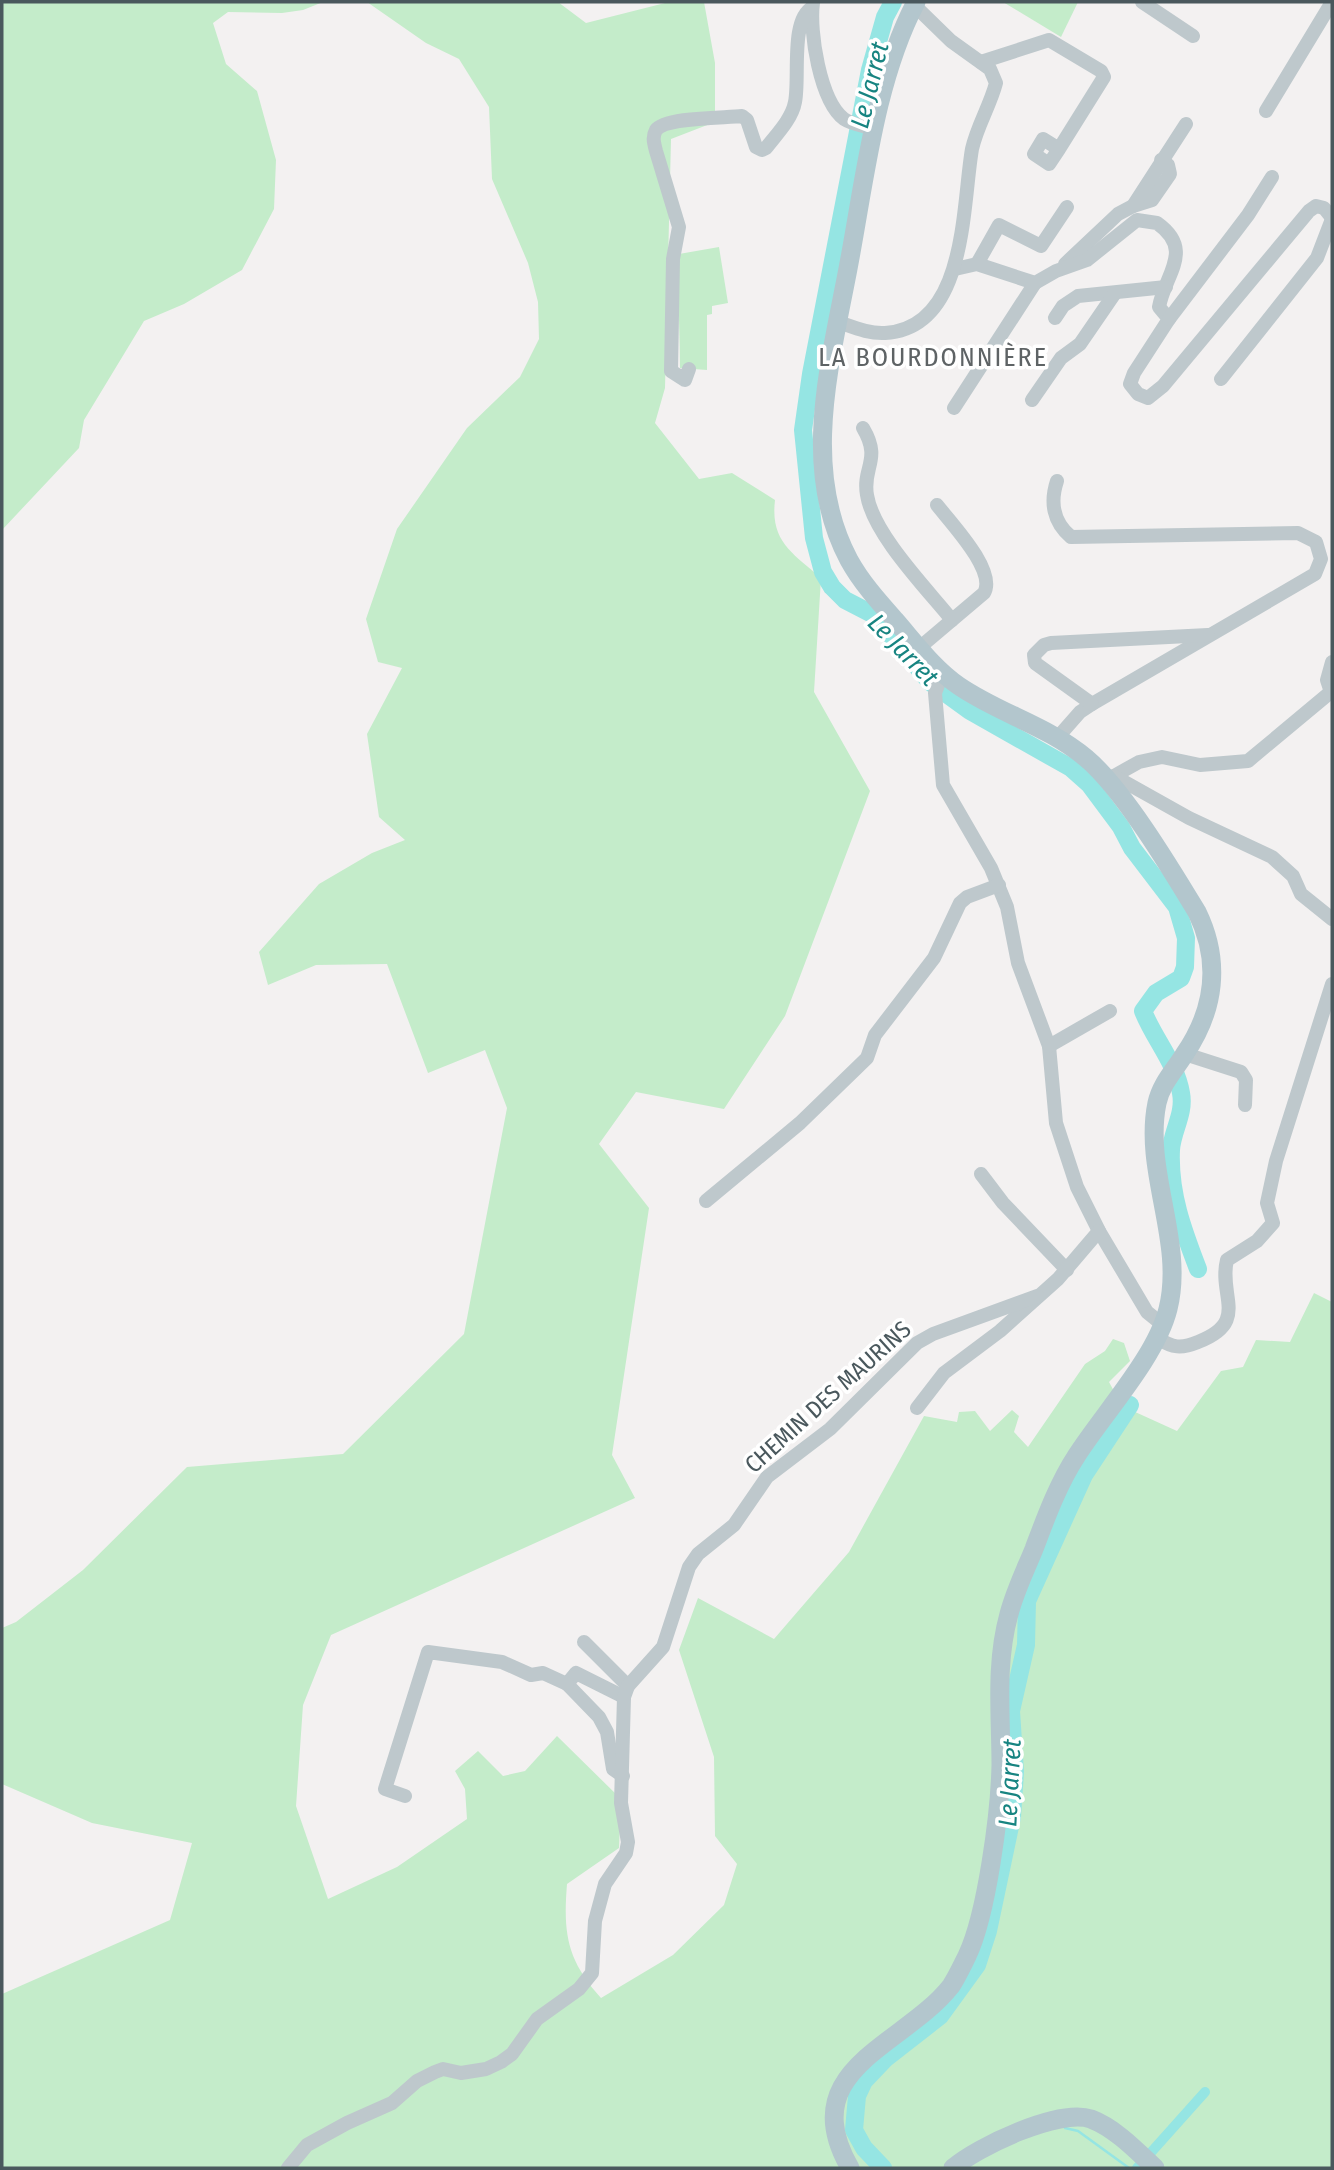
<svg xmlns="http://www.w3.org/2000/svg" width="1334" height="2170" font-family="'Fira Sans Condensed',sans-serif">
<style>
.green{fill:#c4ecca}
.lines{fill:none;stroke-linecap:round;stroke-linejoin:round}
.stream{stroke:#95e5e3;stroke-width:2.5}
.canal{stroke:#95e5e3;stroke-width:10}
.river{stroke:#95e5e3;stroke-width:18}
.minor{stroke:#bec8cc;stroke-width:14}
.major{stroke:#b3c6cd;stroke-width:19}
.labels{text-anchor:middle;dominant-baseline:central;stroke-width:7;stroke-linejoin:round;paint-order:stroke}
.street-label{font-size:24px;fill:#4a585d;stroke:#fff}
.water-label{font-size:26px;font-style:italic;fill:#178481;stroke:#fff}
.neighbourhood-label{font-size:26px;letter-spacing:2px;fill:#5e6365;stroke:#fff}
</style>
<rect width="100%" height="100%" fill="#f3f1f1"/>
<g class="green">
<path d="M2 2H323L303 10 282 13 228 12 213 23 226 64 257 91 276 160 274 209 242 270 184 304 144 321 84 420 79 448 2 530Z"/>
<path d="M367 2H558L586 23 669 2H704L715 63V122L671 139 665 388 655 423 699 479 732 473 775 500C770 542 793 553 821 578L814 692 870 791 785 1016 724 1109 636 1092 599 1144 649 1208 612 1455 635 1498 331 1635 303 1705 296 1806 328 1899 397 1867 467 1819 465 1789 455 1771 478 1751 503 1776 525 1771 557 1736 621 1799 619 1848 567 1884C563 1934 567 1960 601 1998L673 1955 724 1905 737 1864 715 1836 714 1757 679 1650 698 1598 774 1639 849 1552 924 1416 957 1422 959 1412 975 1411 990 1431 1012 1410 1019 1416 1014 1432 1028 1447 1085 1364 1105 1351 1113 1339 1124 1343 1130 1361 1109 1382 1122 1406 1177 1431 1221 1371 1243 1367 1256 1340 1290 1342 1314 1293 1332 1302V2168H2V1994L170 1920 192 1843 92 1823 2 1784V1628L16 1622 83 1570 187 1467 343 1454 464 1334 507 1108 485 1050 428 1073 387 964 316 965 268 985 259 952 319 884 372 853 405 840 379 817 367 734 402 668 378 662 366 619 397 529 467 428 520 377 539 339 538 302 528 263 492 179 489 107 459 59 426 43Z"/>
<path d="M1003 2H1078L1061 37Z"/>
<path d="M719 247 728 303 712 306V314L707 315V370L680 368C680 329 677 293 679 254Z"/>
</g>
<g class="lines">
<path class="stream" d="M1065 2128 1078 2131 1129 2168"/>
<path class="canal" d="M1137 2168 1205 2092"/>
<g class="river">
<path d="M893 2 885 17 870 70 811 374 803 430 814 538 823 572 832 587 845 600 874 615 930 682 970 711 1071 768 1089 784 1121 827 1132 848 1177 907 1186 938 1185 967 1181 978 1156 993 1143 1011C1154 1039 1176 1063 1181 1093 1185 1114 1172 1131 1171 1150 1169 1193 1183 1230 1198 1269"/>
<path d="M883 2168 864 2148 854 2130 857 2096 864 2081 885 2059 940 2016 977 1965 988 1931 1012 1817 1015 1772 1011 1711 1026 1645 1027 1601 1084 1475 1130 1405"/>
</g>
<g class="minor">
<path d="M1142 2 1193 36"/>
<path d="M813 3C809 31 820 101 844 119 853 125 865 126 875 129"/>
<path d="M981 62 1049 40 1101 71 1104 77 1059 149 1043 139 1034 154 1049 164 1059 149"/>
<path d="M1266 111 1332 2"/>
<path d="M1133 206 1152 200 1170 174 1168 165 1161 160"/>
<path d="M977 264 999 225 1041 246 1067 207"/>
<path d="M1065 264 1118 214 1133 206 1186 124"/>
<path d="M955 269 977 264 1035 283 1056 271 1087 260 1137 220 1157 223C1195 250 1165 274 1159 307L1169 319 1134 373 1130 384 1138 394 1148 398 1163 386 1309 211 1316 206 1324 208 1332 218"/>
<path d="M1055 318 1063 306 1078 296 1166 287"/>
<path d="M1169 319 1248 215 1272 177"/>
<path d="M838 322C853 327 869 334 885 333 967 328 962 207 972 149 977 126 990 106 996 83L990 69 951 41 914 5"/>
<path d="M689 369 685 380 671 371 673 259 679 227 656 151C654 143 652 137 656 130 665 117 725 118 742 116L747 120 756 147 762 150 766 148C776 135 792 119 795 102 800 79 790 20 812 8"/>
<path d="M1221 379 1317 258 1332 219"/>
<path d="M1032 400 1061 358 1080 344 1115 293"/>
<path d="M954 408 1035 283"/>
<path d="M863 428C882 460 862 467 867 495 873 534 927 589 952 620"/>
<path d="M1057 481C1050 502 1053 522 1071 537L1298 533 1316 542 1321 559 1315 574 1092 704 1080 712 1058 737"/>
<path d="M919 648 984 593C997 571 951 523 937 505"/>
<path d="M942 674 935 693 943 785 991 868 1007 907 1018 963 1049 1046 1056 1123 1077 1187 1099 1231 1147 1312 1163 1325"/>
<path d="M1331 692 1327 680 1332 662"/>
<path d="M1092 704 1035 663 1034 655 1044 645 1051 643 1208 635"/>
<path d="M1114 776 1139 762 1162 757 1200 765 1248 761 1332 691"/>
<path d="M1107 780 1114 776 1189 818 1272 857 1293 876 1301 894 1332 919"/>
<path d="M1049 1046 1110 1011"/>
<path d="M1185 1054 1241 1072 1246 1080 1245 1105"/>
<path d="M981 1174 1003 1203 1067 1270"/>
<path d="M706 1201 800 1123 867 1058 875 1035 934 958 960 903 967 897 999 885"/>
<path d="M1157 1338C1173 1348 1181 1349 1198 1342 1250 1322 1218 1296 1227 1260L1257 1241 1273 1223 1267 1203 1276 1161 1332 984"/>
<path d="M917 1408 944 1373 1000 1331 1058 1279 1099 1231"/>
<path d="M584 1642 628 1686"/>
<path d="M623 1776 613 1769 607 1732 599 1717 567 1684 576 1673 624 1697"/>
<path d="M405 1796 385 1789 428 1652 502 1662 531 1675 543 1673 567 1684"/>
<path d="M288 2168 307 2145 347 2123 392 2103 417 2081 435 2072 443 2069 461 2073 486 2069 501 2062 512 2054 537 2019 579 1989 592 1973 595 1921 605 1884 626 1853 628 1842 621 1803 624 1697 628 1686 663 1647 689 1567 698 1554 734 1525 767 1477 830 1429 917 1343 933 1334 1037 1296"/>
</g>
<g class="major">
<path d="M850 2168C793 2069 904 2046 951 1986 957 1977 962 1966 967 1956 987 1914 1000 1812 1001 1765 1001 1715 995 1664 1009 1614 1015 1591 1025 1571 1034 1549 1046 1517 1058 1484 1077 1455 1104 1413 1156 1357 1168 1309 1185 1242 1143 1171 1157 1103 1161 1084 1174 1071 1184 1055 1215 1010 1221 961 1197 912 1171 869 1123 789 1086 758 1048 726 1000 714 959 686 934 669 915 643 895 620 879 602 861 582 849 560 802 472 828 372 846 279 864 189 873 84 916 2"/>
<path d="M953 2168C977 2147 1059 2108 1091 2119 1115 2128 1137 2151 1155 2168"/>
</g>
</g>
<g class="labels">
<g class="street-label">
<text transform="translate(828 1397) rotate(-42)">CHEMIN DES MAURINS</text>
</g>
<g class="water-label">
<text transform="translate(870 85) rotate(-76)">Le Jarret</text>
<text transform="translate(903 650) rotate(46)">Le Jarret</text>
<text transform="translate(1010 1783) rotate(-87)">Le Jarret</text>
</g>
<g class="neighbourhood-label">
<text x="933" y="357">LA BOURDONNIÈRE</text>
</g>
</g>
<rect width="1334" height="2170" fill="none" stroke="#4a585d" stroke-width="7"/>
</svg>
